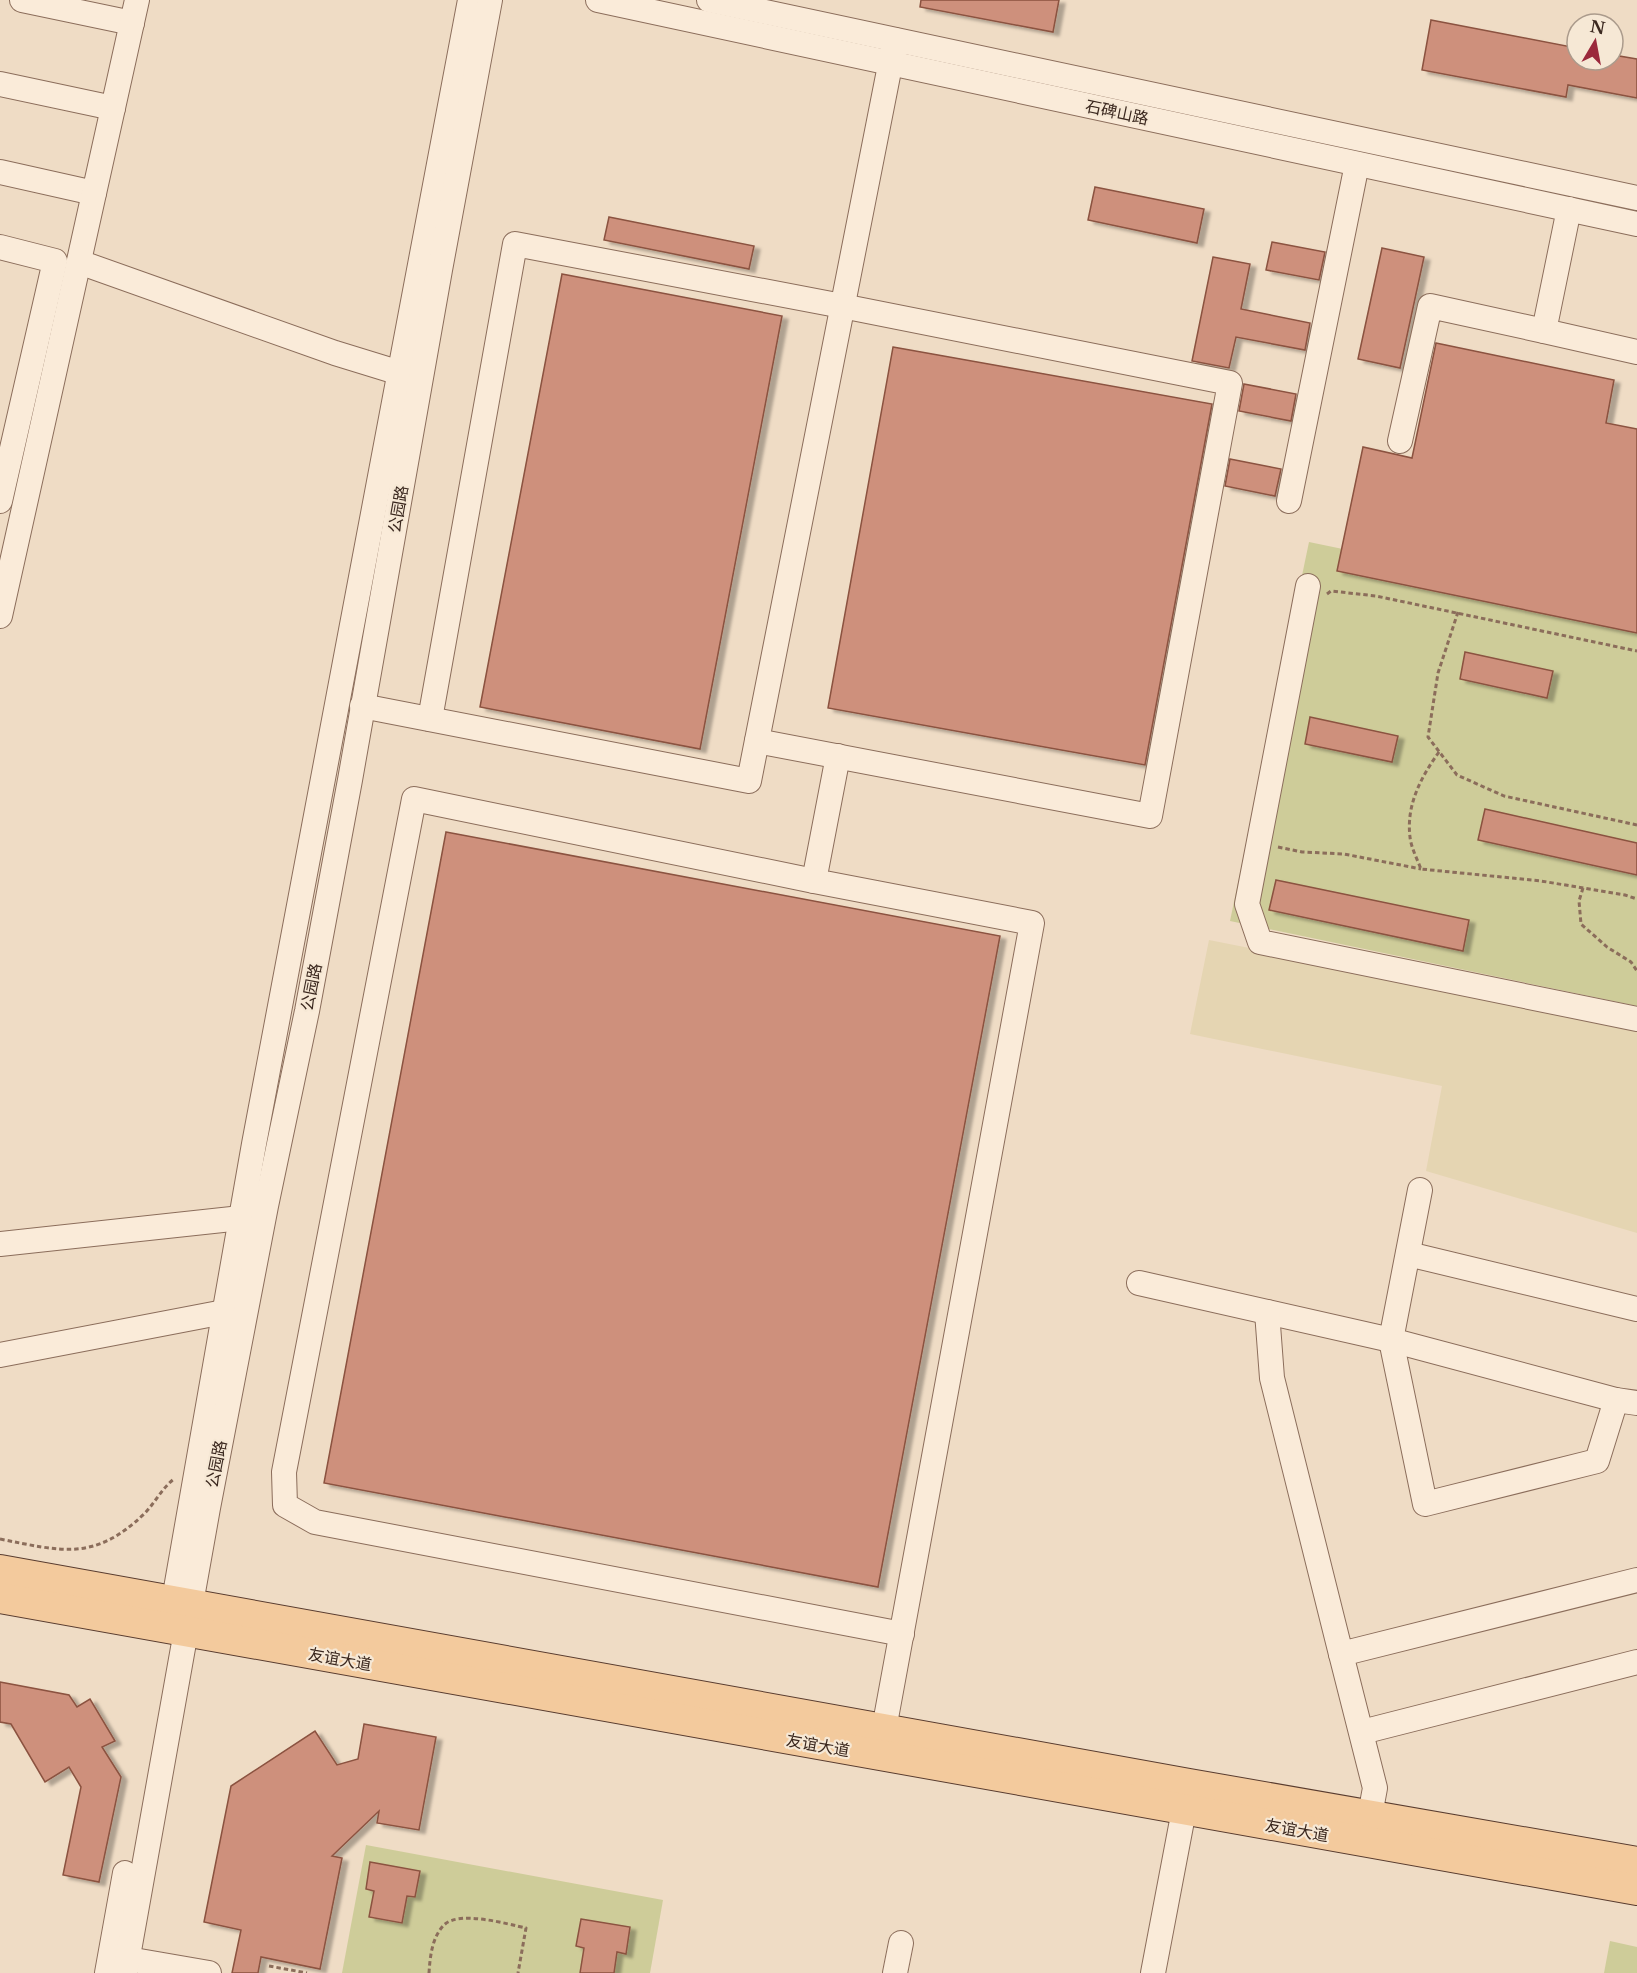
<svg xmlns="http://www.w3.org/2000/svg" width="1637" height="1973" font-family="'Libre Baskerville','Noto Sans SC',serif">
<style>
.farmland{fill:#e5d5b2}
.green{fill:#cecc99}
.building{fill:#ce907b;stroke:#8b5240;stroke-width:1.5;filter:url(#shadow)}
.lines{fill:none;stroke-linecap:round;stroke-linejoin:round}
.minor-casing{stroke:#8b6d5b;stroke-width:26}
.major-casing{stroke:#593c2f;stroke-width:32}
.path{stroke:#8b6d5b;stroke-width:3;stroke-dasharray:4.5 3;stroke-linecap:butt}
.minor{stroke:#faebd9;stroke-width:24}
.major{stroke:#f3ca9d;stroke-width:30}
.labels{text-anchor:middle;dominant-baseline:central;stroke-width:4.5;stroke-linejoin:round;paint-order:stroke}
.street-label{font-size:16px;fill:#3b281f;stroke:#f6e8d5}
</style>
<defs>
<filter id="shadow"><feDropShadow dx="6" dy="3.5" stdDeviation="1.5" flood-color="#0004"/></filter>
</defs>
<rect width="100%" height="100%" fill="#efdcc5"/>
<path class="farmland" d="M1209 940 1637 1025V1233L1426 1171 1442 1086 1190 1034Z"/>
<g class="green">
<path d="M1309 542 1637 610V1006L1230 921Z"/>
<path d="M366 1845 663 1900 650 1973H342Z"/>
<path d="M1610 1941 1637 1947V1973H1604Z"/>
</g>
<g class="building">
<path d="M921 0H1059L1053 32 920 7Z"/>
<path d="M1431 20 1577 48V60H1613V55L1637 59V98L1568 85 1566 97 1422 70Z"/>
<path d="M1095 187 1204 209 1197 243 1088 220Z"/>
<path d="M609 217 754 246 749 269 604 240Z"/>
<path d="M1272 242 1325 252 1319 280 1266 270Z"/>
<path d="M1382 248 1424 257 1400 368 1358 359Z"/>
<path d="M1213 257 1250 264 1241 309 1310 323 1305 350 1236 337 1229 368 1192 361Z"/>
<path d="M562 274 782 316 700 749 480 707Z"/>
<path d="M1436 343 1614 380 1606 423 1637 429V633L1337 571 1363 447 1412 458Z"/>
<path d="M893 347 1212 404 1145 765 828 708Z"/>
<path d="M1244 384 1296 394 1291 421 1239 411Z"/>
<path d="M1230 459 1281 469 1275 496 1225 486Z"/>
<path d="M1465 652 1553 671 1547 698 1460 679Z"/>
<path d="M1310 717 1398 736 1392 762 1305 744Z"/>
<path d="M1485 809 1637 843V875L1478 840Z"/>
<path d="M446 832 1000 936 878 1587 324 1483Z"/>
<path d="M1276 880 1469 920 1463 951 1269 910Z"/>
<path d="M0 1682 69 1695 77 1707 90 1699 115 1741 102 1747 121 1777 99 1882 63 1875 81 1787 69 1767 45 1782 11 1724 0 1722Z"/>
<path d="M364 1724 436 1737 419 1830 377 1823 379 1811 332 1856 342 1858 320 1969 261 1957 258 1973H232L241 1930 204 1922 231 1786 315 1731 337 1765 358 1759Z"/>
<path d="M370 1862 420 1871 415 1897 407 1896 402 1923 369 1917 374 1891 366 1889Z"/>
<path d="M581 1919 630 1927 626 1954 617 1952 614 1973H580L584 1948 576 1946Z"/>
</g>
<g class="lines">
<defs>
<g id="minor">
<path d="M22 0 132 23"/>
<path d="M598 0 1637 224"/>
<path d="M709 0 1637 198"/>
<path d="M0 84 113 108"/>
<path d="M0 172 94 193"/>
<path d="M1569 209 1544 331 1637 352"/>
<path d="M0 247 55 261 0 501"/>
<path d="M79 262 335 353 400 373"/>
<path d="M1400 441 1430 306 1544 331"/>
<path d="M1289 501 1357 164"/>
<path d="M1308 586 1247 904 1260 942 1637 1019"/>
<path d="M0 616 137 0"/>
<path d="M362 706 749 781 895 40"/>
<path d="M430 719 515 244 842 306 1230 383 1150 816 757 741"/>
<path d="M838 756 814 881 1032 923 884 1729"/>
<path d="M814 881 414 799 284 1472 285 1505 315 1522 902 1634"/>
<path d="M1420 1190 1391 1340 1425 1504 1597 1461 1616 1400 1637 1403"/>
<path d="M0 1244 241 1218"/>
<path d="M1408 1254 1637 1309"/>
<path d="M1139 1283 1391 1340 1616 1400"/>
<path d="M1267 1312 1272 1378 1341 1654 1637 1580"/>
<path d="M0 1355 224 1312"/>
<path d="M171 1617 254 1144 470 0"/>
<path d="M1341 1654 1375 1788 1370 1815"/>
<path d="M1362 1732 1637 1662"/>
<path d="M128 1959 209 1973"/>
<path d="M107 1973 125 1873"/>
<path d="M125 1973 208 1508 266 1206 307 1011 350 780 440 270 490 0"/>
<path d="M895 1973 901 1943"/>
<path d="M1153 1973 1184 1810"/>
</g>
<g id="major">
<path d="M0 1570 1189 1784 1637 1862"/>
<path d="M0 1598 1637 1890"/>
</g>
</defs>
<use href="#minor" class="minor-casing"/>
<use href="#major" class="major-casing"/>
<g class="path">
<path d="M1327 594 1331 591 1376 596 1637 651"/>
<path d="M1458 612 1438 673 1428 737 1457 775 1504 796 1637 825"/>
<path d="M1439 752C1421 777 1406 805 1410 837 1411 847 1417 859 1421 869L1541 881 1625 895 1637 899"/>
<path d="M1278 847 1302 852 1344 854 1421 869"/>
<path d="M1583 888 1579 901 1581 924 1607 947 1631 962 1637 971"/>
<path d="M0 1539C61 1551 94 1562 144 1514 155 1503 162 1488 174 1479"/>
<path d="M269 1966 307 1973"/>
<path d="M429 1973C430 1957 432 1937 444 1925 459 1910 507 1924 526 1928L518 1973"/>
</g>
<use href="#minor" class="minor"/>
<use href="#major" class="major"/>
</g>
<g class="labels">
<g class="street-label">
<text transform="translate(1117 112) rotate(12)">石碑山路</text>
<text transform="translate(398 509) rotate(-80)">公园路</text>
<text transform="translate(311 987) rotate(-79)">公园路</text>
<text transform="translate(216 1464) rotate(-79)">公园路</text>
<text transform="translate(340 1659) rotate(10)">友谊大道</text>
<text transform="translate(818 1745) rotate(10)">友谊大道</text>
<text transform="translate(1297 1830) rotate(10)">友谊大道</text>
</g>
</g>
<g transform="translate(1595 42) rotate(10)"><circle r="28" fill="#f6e8d5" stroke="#ab9b8c" stroke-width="1.5"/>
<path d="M0-4.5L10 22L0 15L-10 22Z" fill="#9b293c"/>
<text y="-9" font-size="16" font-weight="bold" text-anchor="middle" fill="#3b281f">N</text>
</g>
</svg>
